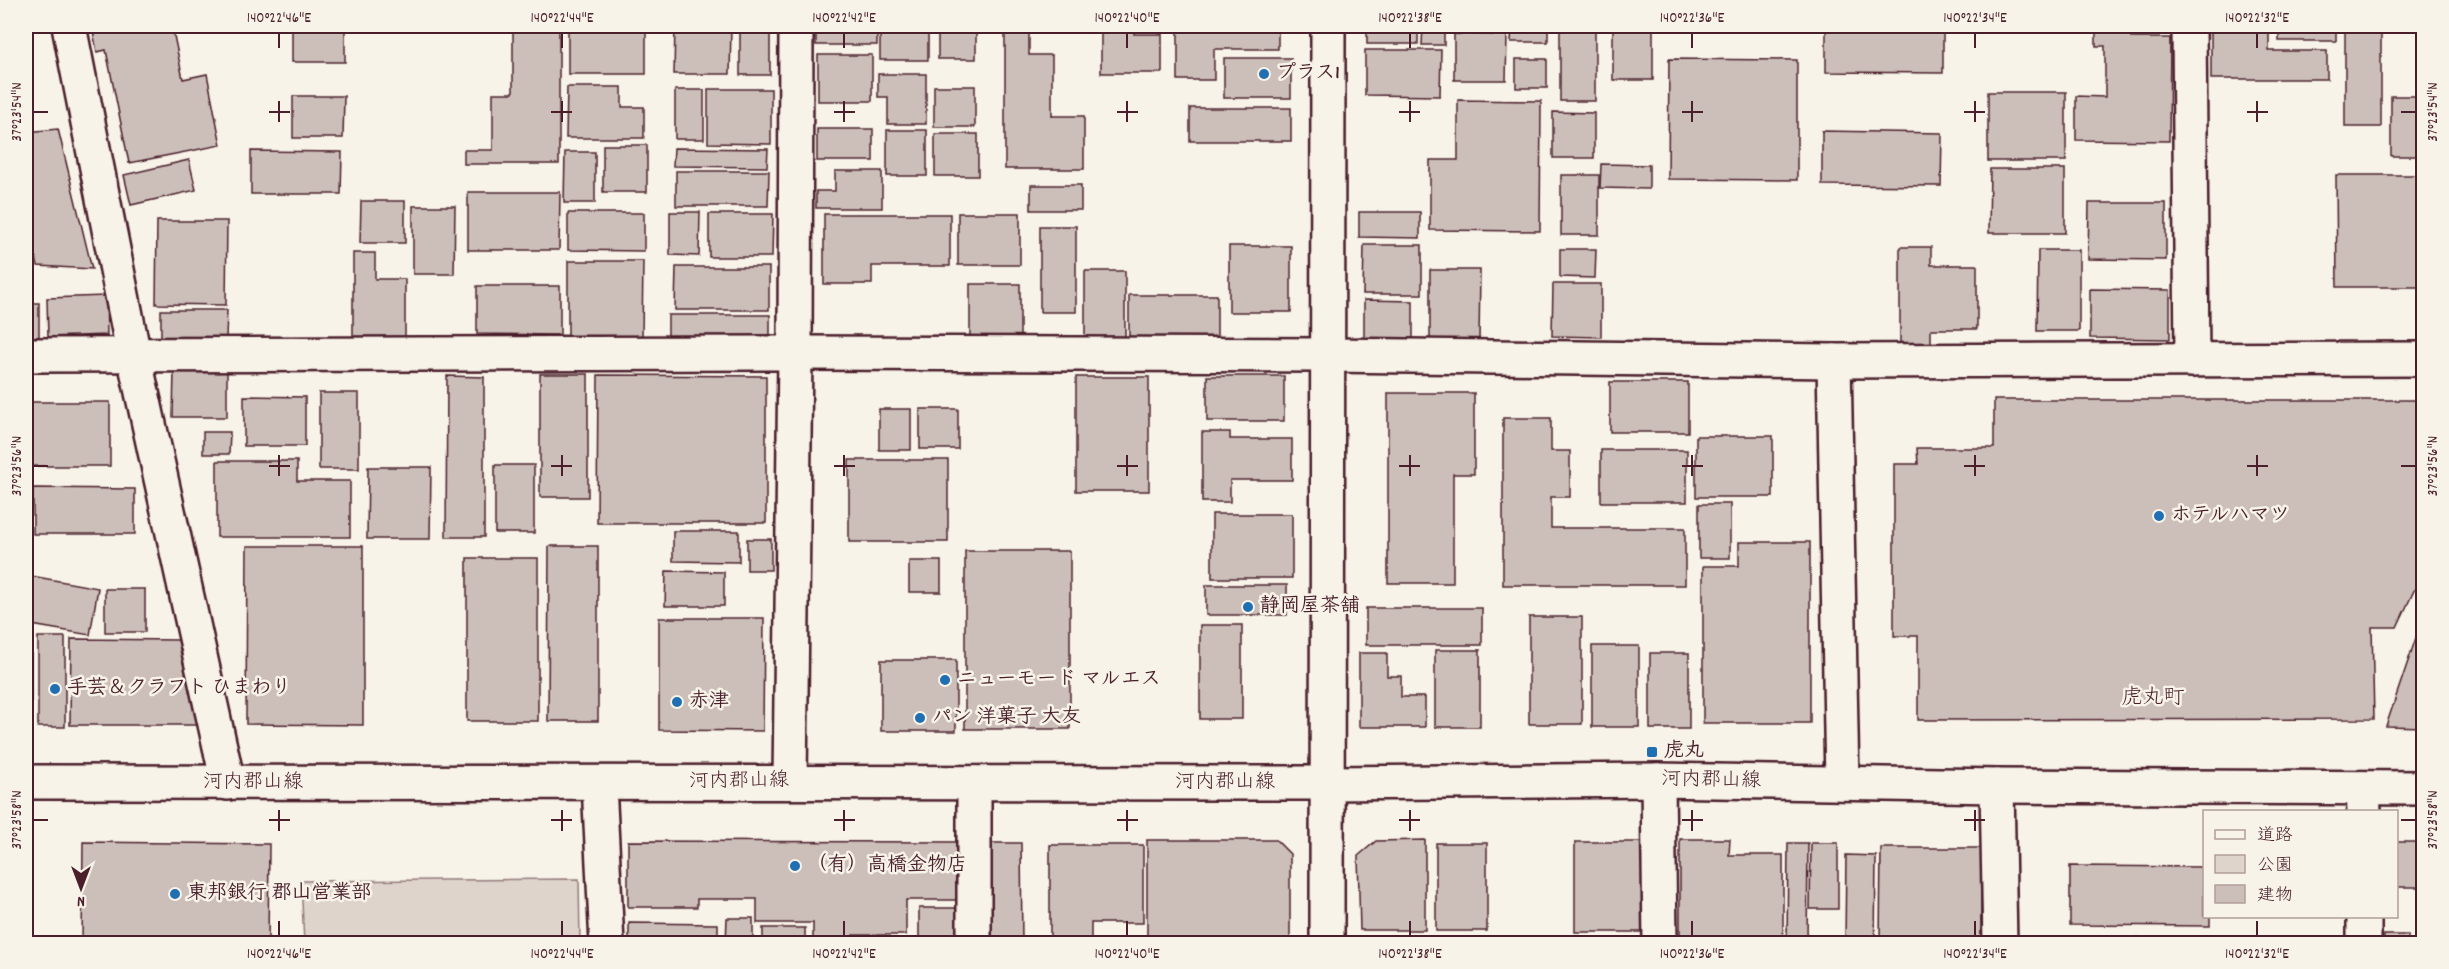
<svg xmlns="http://www.w3.org/2000/svg" width="2449" height="969" font-family="Dekko,'Klee One',sans-serif">
<style>
.green{fill:#ded4cc;stroke:#947a7c;stroke-width:1.5}
.building{fill:#ccbfb9;stroke:#4a1f2b;stroke-width:1.5}
.lines{fill:none;stroke-linecap:round;stroke-linejoin:round}
.minor-casing{stroke:#4a1f2b;stroke-width:38}
.major-casing{stroke:#4a1f2b;stroke-width:38}
.minor{stroke:#f7f3e8;stroke-width:33}
.major{stroke:#f7f3e8;stroke-width:33}
.ticks{fill:none;stroke:#4a1f2b;stroke-width:2}
.poi-dot{fill:#1f6fb2;stroke:#f7f3e8;stroke-width:2}
.labels{text-anchor:middle;dominant-baseline:central;stroke-width:5;stroke-linejoin:round;paint-order:stroke}
.poi-label{font-size:20px;font-weight:bold;fill:#4a1f2b;stroke:#f7f3e8;text-anchor:start}
.street-label{font-size:20px;fill:#4a1f2b;stroke:#f7f3e8}
.neighbourhood-label{font-size:21px;fill:#4a1f2b;stroke:#f7f3e8}
.neatline{fill:none;stroke:#4a1f2b;stroke-width:2}
.ticks-label{font-size:15px;text-anchor:middle;fill:#4a1f2b}
</style>
<rect width="100%" height="100%" fill="#f7f3e8"/>
<filter id="ink" filterUnits="userSpaceOnUse"><feTurbulence type="fractalNoise" baseFrequency=".0167" numOctaves="2"/><feDisplacementMap in="SourceGraphic" scale="12" xChannelSelector="R" yChannelSelector="G"/><feConvolveMatrix kernelMatrix="1 2 1 2 8 2 1 2 1" color-interpolation-filters="sRGB"/></filter>
<g filter="url(#ink)">
<path class="green" d="M579 879 580 943H304L301 881Z"/>
<g class="building">
<path d="M92 26H172L183 79 207 74 221 145 129 163 106 50 97 52Z"/>
<rect x="292" y="26" width="53" height="36"/>
<path d="M513 26H559V164H464V150H493V93H513Z"/>
<rect x="568" y="26" width="78" height="48"/>
<path d="M675 26H731L730 74H674Z"/>
<rect x="816" y="26" width="61" height="19"/>
<rect x="880" y="26" width="48" height="34"/>
<rect x="938" y="26" width="38" height="33"/>
<path d="M1005 26H1029V55H1052V116H1084V169H1005Z"/>
<path d="M1101 26H1134V34H1162V73H1101Z"/>
<path d="M1178 26H1278V49H1214V80H1178Z"/>
<rect x="1367" y="26" width="51" height="18"/>
<path d="M1423 26H1444V45H1422Z"/>
<path d="M1512 26H1548V42H1511Z"/>
<rect x="1560" y="26" width="35" height="75"/>
<rect x="1613" y="26" width="40" height="54"/>
<path d="M1826 26H1943V73L1826 72Z"/>
<path d="M2096 26H2131V38H2170L2169 141 2076 140V96L2105 97V46H2096Z"/>
<path d="M2211 26H2269V51H2327V79H2211Z"/>
<rect x="2279" y="26" width="57" height="15"/>
<rect x="2345" y="26" width="36" height="101"/>
<rect x="740" y="31" width="30" height="44"/>
<path d="M1454 34 1507 35 1506 80H1454Z"/>
<path d="M1365 50H1441L1440 96 1365 95Z"/>
<rect x="818" y="55" width="54" height="46"/>
<rect x="1224" y="58" width="67" height="40"/>
<rect x="1516" y="59" width="31" height="29"/>
<path d="M1669 59 1797 60V180L1668 179Z"/>
<path d="M878 74H926V124H888V97H878Z"/>
<rect x="934" y="86" width="41" height="41"/>
<path d="M567 87H622V107H644V138H566Z"/>
<path d="M708 89H771V144L708 143Z"/>
<rect x="675" y="90" width="29" height="49"/>
<rect x="1988" y="92" width="78" height="69"/>
<path d="M293 96H344L343 138H293Z"/>
<rect x="2391" y="96" width="33" height="60"/>
<path d="M1458 100 1541 101 1540 231 1430 230V160H1458Z"/>
<rect x="1190" y="108" width="101" height="33"/>
<path d="M1553 112 1594 113V158H1553Z"/>
<path d="M58 129 92 269 38 266 33 246H26V132Z"/>
<rect x="817" y="129" width="56" height="32"/>
<rect x="887" y="130" width="40" height="46"/>
<path d="M1822 131 1942 133 1941 186 1822 185Z"/>
<rect x="935" y="134" width="43" height="42"/>
<rect x="603" y="145" width="44" height="47"/>
<path d="M674 148 768 149 767 167 673 166Z"/>
<path d="M251 151 342 152 341 194H251Z"/>
<path d="M565 152H595V203H564Z"/>
<path d="M189 160 196 190 131 205 124 175Z"/>
<path d="M1601 164 1649 165V189L1600 188Z"/>
<path d="M1990 169H2065V233H1989Z"/>
<path d="M676 171H769L768 206H676Z"/>
<path d="M835 171H882V208H816V191H835Z"/>
<rect x="1561" y="175" width="38" height="60"/>
<path d="M2336 175H2423L2424 287H2337Z"/>
<rect x="1031" y="185" width="50" height="25"/>
<path d="M468 192H560L559 250H468Z"/>
<path d="M361 201H405V243H360Z"/>
<path d="M2089 203H2166V260L2088 259Z"/>
<path d="M413 206H455L454 274H413Z"/>
<path d="M670 212H700L699 256 670 255Z"/>
<path d="M1359 212H1420V238L1359 237Z"/>
<path d="M568 213H644V251L568 250Z"/>
<rect x="958" y="213" width="62" height="52"/>
<path d="M709 214H773L772 257H709Z"/>
<path d="M824 214H950V266H872V284H824Z"/>
<path d="M157 221H227L226 305 156 304Z"/>
<rect x="1040" y="226" width="36" height="86"/>
<path d="M1364 245H1422V294H1363Z"/>
<rect x="1229" y="246" width="62" height="66"/>
<path d="M1900 247H1931V265H1977V329H1931V347H1900Z"/>
<path d="M1560 249H1596L1595 278 1560 277Z"/>
<path d="M2038 250H2079V331H2037Z"/>
<path d="M353 253H375V279H405V339L353 338Z"/>
<path d="M568 261H643L642 336H568Z"/>
<path d="M676 267H769V310H675Z"/>
<path d="M1430 270H1480L1479 341H1430Z"/>
<rect x="1085" y="271" width="40" height="66"/>
<rect x="970" y="284" width="50" height="58"/>
<path d="M1553 284H1601V337L1552 336Z"/>
<path d="M477 286H560V335L477 334Z"/>
<path d="M2090 289 2170 290V339L2090 338Z"/>
<rect x="1129" y="295" width="88" height="42"/>
<path d="M106 296 107 335 48 337 47 298Z"/>
<path d="M1364 300 1413 301V342H1364Z"/>
<rect x="26" y="303" width="13" height="35"/>
<path d="M161 310H227L226 338 161 337Z"/>
<rect x="668" y="315" width="102" height="29"/>
<path d="M174 370 227 371V417H173Z"/>
<rect x="540" y="374" width="48" height="123"/>
<path d="M598 375 766 376V523H597Z"/>
<path d="M447 376 484 377V537H446Z"/>
<rect x="1207" y="376" width="77" height="45"/>
<rect x="1076" y="377" width="73" height="114"/>
<rect x="1610" y="382" width="78" height="50"/>
<rect x="319" y="393" width="40" height="76"/>
<path d="M1388 393H1474V474H1453V583H1388Z"/>
<path d="M244 396 305 397V446H244Z"/>
<path d="M1994 400H2424V569L2397 627H2372L2374 719 1918 720V636H1894V464H1918L1917 448H1994Z"/>
<rect x="26" y="402" width="84" height="64"/>
<rect x="879" y="409" width="32" height="41"/>
<rect x="920" y="409" width="38" height="40"/>
<path d="M1503 418H1551V451H1570V497H1551V528H1685V585H1503Z"/>
<path d="M203 432H230L229 454H203Z"/>
<path d="M1202 432H1230V439H1292V480H1230V502H1202Z"/>
<rect x="1696" y="436" width="77" height="61"/>
<rect x="1601" y="450" width="86" height="52"/>
<rect x="849" y="460" width="99" height="82"/>
<path d="M217 461H297V481H350V537H217Z"/>
<rect x="495" y="465" width="39" height="68"/>
<path d="M368 467H431L430 539H367Z"/>
<path d="M33 488 135 489V534H33Z"/>
<rect x="1699" y="504" width="31" height="54"/>
<rect x="1212" y="514" width="80" height="64"/>
<path d="M673 531H739V562L673 561Z"/>
<rect x="747" y="539" width="24" height="31"/>
<path d="M1739 542H1810V723H1703V566H1739Z"/>
<path d="M247 546H363V725L246 724Z"/>
<path d="M549 546H598V721H548Z"/>
<rect x="965" y="551" width="105" height="178"/>
<rect x="467" y="558" width="71" height="163"/>
<rect x="909" y="561" width="32" height="31"/>
<path d="M666 571 724 572V606H665Z"/>
<path d="M26 575 98 588 90 635 26 624Z"/>
<rect x="1206" y="585" width="81" height="30"/>
<rect x="105" y="589" width="40" height="43"/>
<rect x="1366" y="608" width="116" height="37"/>
<rect x="1529" y="617" width="53" height="107"/>
<path d="M659 618H764L763 731 659 730Z"/>
<rect x="1200" y="625" width="42" height="94"/>
<path d="M2420 626H2424V727L2386 726Z"/>
<rect x="38" y="637" width="27" height="90"/>
<path d="M71 639 180 640 198 725H70Z"/>
<rect x="26" y="643" width="5" height="79"/>
<rect x="1592" y="646" width="47" height="81"/>
<rect x="1435" y="650" width="45" height="77"/>
<path d="M1359 653H1387V676H1401V697H1425V727H1359Z"/>
<rect x="1650" y="653" width="39" height="76"/>
<rect x="881" y="660" width="75" height="71"/>
<path d="M1680 839H1730L1729 855H1783V944H1680Z"/>
<path d="M1147 840H1276L1290 854V942H1147Z"/>
<path d="M1425 840V930H1360L1358 856 1376 841Z"/>
<path d="M628 841 960 842V900H906V935H853V944H813V923H757V899H697V907H628Z"/>
<path d="M83 842 269 844 268 944H82Z"/>
<rect x="1575" y="842" width="69" height="90"/>
<rect x="2396" y="842" width="28" height="45"/>
<path d="M992 843H1021L1022 943H992Z"/>
<rect x="1436" y="843" width="51" height="88"/>
<path d="M1788 843H1808L1807 944H1787Z"/>
<path d="M1811 843H1838V909H1810Z"/>
<path d="M1050 845H1143V923H1091V944H1050Z"/>
<path d="M1881 848H1981V944H1880Z"/>
<path d="M1846 855 1876 856 1875 944H1845Z"/>
<path d="M2070 866 2204 867V916H2210V926L2070 925Z"/>
<rect x="919" y="908" width="39" height="30"/>
<path d="M727 918H753V944H726Z"/>
<path d="M629 923 718 924V944H629Z"/>
<rect x="763" y="928" width="42" height="16"/>
<rect x="2384" y="935" width="24" height="9"/>
<path d="M2104 938 2184 939V944H2104Z"/>
<rect x="1376" y="942" width="81" height="2"/>
</g>
<g class="lines">
<defs>
<g id="minor">
<path d="M69 26 134 356 228 783"/>
<path d="M2189 26 2192 360"/>
<path d="M26 355 795 353 1326 355 1834 361 2424 359"/>
<path d="M1834 361 1842 783"/>
<path d="M1658 780 1660 944"/>
<path d="M790 782 795 353 796 26"/>
<path d="M974 783V944"/>
<path d="M599 784 607 944"/>
<path d="M1997 786 2000 944"/>
<path d="M2363 788 2364 812"/>
<path d="M2364 916V944"/>
<path d="M1327 944 1328 26"/>
</g>
<path id="major" d="M26 782 1327 783 1658 780 1997 786 2424 788"/>
</defs>
<use href="#minor" class="minor-casing"/>
<use href="#major" class="major-casing"/>
<use href="#minor" class="minor"/>
<use href="#major" class="major"/>
</g>
</g>
<path class="ticks" d="M279 33V48M562 33V48M844 33V48M1127 33V48M1410 33V48M1692 33V48M1975 33V48M2257 33V48M279 101V122M562 101V122M844 101V122M1127 101V122M1410 101V122M1692 101V122M1975 101V122M2257 101V122M33 112H48M269 112H290M551 112H572M834 112H855M1117 112H1138M1399 112H1420M1682 112H1703M1964 112H1985M2247 112H2268M2401 112H2416M279 455V476M562 455V476M844 455V476M1127 455V476M1410 455V476M1692 455V476M1975 455V476M2257 455V476M33 466H48M269 466H290M551 466H572M834 466H855M1117 466H1138M1399 466H1420M1682 466H1703M1964 466H1985M2247 466H2268M2401 466H2416M279 810V831M562 810V831M844 810V831M1127 810V831M1410 810V831M1692 810V831M1975 810V831M33 820H48M269 820H290M551 820H572M834 820H855M1117 820H1138M1399 820H1420M1682 820H1703M1964 820H1985M2401 820H2416M279 921V936M562 921V936M844 921V936M1127 921V936M1410 921V936M1692 921V936M1975 921V936M2257 921V936"/>
<g class="poi-dot">
<circle cx="1264" cy="74" r="6"/>
<circle cx="2159" cy="516" r="6"/>
<circle cx="1248" cy="607" r="6"/>
<circle cx="945" cy="680" r="6"/>
<circle cx="55" cy="689" r="6"/>
<circle cx="677" cy="702" r="6"/>
<circle cx="920" cy="718" r="6"/>
<rect x="1646" y="746" width="12" height="12" rx="3"/>
<circle cx="795" cy="866" r="6"/>
<circle cx="175" cy="894" r="6"/>
</g>
<g class="labels">
<g class="poi-label">
<text x="1276" y="74">プラス1</text>
<text x="2171" y="516">ホテルハマツ</text>
<text x="1260" y="607">静岡屋茶舗</text>
<text x="957" y="680">ニューモード マルエス</text>
<text x="67" y="689">手芸＆クラフト ひまわり</text>
<text x="689" y="702">赤津</text>
<text x="932" y="718">パン 洋菓子 大友</text>
<text x="1664" y="752">虎丸</text>
<text x="807" y="866">（有）高橋金物店</text>
<text x="187" y="894">東邦銀行 郡山営業部</text>
</g>
<g class="street-label">
<text transform="translate(1711 781) rotate(1)">河内郡山線</text>
<text transform="translate(739 782) rotate(-1)">河内郡山線</text>
<text x="253" y="783">河内郡山線</text>
<text x="1225" y="783">河内郡山線</text>
</g>
<g class="neighbourhood-label">
<text x="2153" y="699">虎丸町</text>
</g>
</g>
<rect width="2449" height="969" fill="none" stroke="#f7f3e8" stroke-width="66"/>
<rect x="2203" y="810" width="195" height="108" fill="#f7f3e8" stroke="#b29e9c" stroke-width="1.5"/>
<rect x="2215" y="830" width="30" height="9" fill="#f7f3e8" stroke="#b29e9c" stroke-width="1.5"/>
<text x="2257" y="840" font-size="18" fill="#4a1f2b">道路</text>
<rect x="2215" y="855" width="30" height="18" fill="#ded4cc" stroke="#b29e9c" stroke-width="1.5"/>
<text x="2257" y="870" font-size="18" fill="#4a1f2b">公園</text>
<rect x="2215" y="885" width="30" height="18" fill="#ccbfb9" stroke="#b29e9c" stroke-width="1.5"/>
<text x="2257" y="900" font-size="18" fill="#4a1f2b">建物</text>
<g transform="translate(81 888) rotate(180)" stroke="#f7f3e8" stroke-width="4.5" paint-order="stroke">
<path d="M0-4.5L10 22L0 15L-10 22Z" fill="#4a1f2b"/>
<text y="-9" font-size="16" font-weight="bold" text-anchor="middle" fill="#4a1f2b">N</text>
</g>
<rect x="33" y="33" width="2383" height="903" class="neatline"/>
<g class="ticks-label">
<text x="279" y="22">140°22'46"E</text>
<text x="562" y="22">140°22'44"E</text>
<text x="844" y="22">140°22'42"E</text>
<text x="1127" y="22">140°22'40"E</text>
<text x="1410" y="22">140°22'38"E</text>
<text x="1692" y="22">140°22'36"E</text>
<text x="1975" y="22">140°22'34"E</text>
<text x="2257" y="22">140°22'32"E</text>
<text transform="translate(2432 112) rotate(-90)" y="5">37°23'54"N</text>
<text transform="translate(16 112) rotate(-90)" y="5">37°23'54"N</text>
<text transform="translate(2432 466) rotate(-90)" y="5">37°23'56"N</text>
<text transform="translate(16 466) rotate(-90)" y="5">37°23'56"N</text>
<text transform="translate(2432 820) rotate(-90)" y="5">37°23'58"N</text>
<text transform="translate(16 820) rotate(-90)" y="5">37°23'58"N</text>
<text x="279" y="958">140°22'46"E</text>
<text x="562" y="958">140°22'44"E</text>
<text x="844" y="958">140°22'42"E</text>
<text x="1127" y="958">140°22'40"E</text>
<text x="1410" y="958">140°22'38"E</text>
<text x="1692" y="958">140°22'36"E</text>
<text x="1975" y="958">140°22'34"E</text>
<text x="2257" y="958">140°22'32"E</text>
</g>
</svg>
